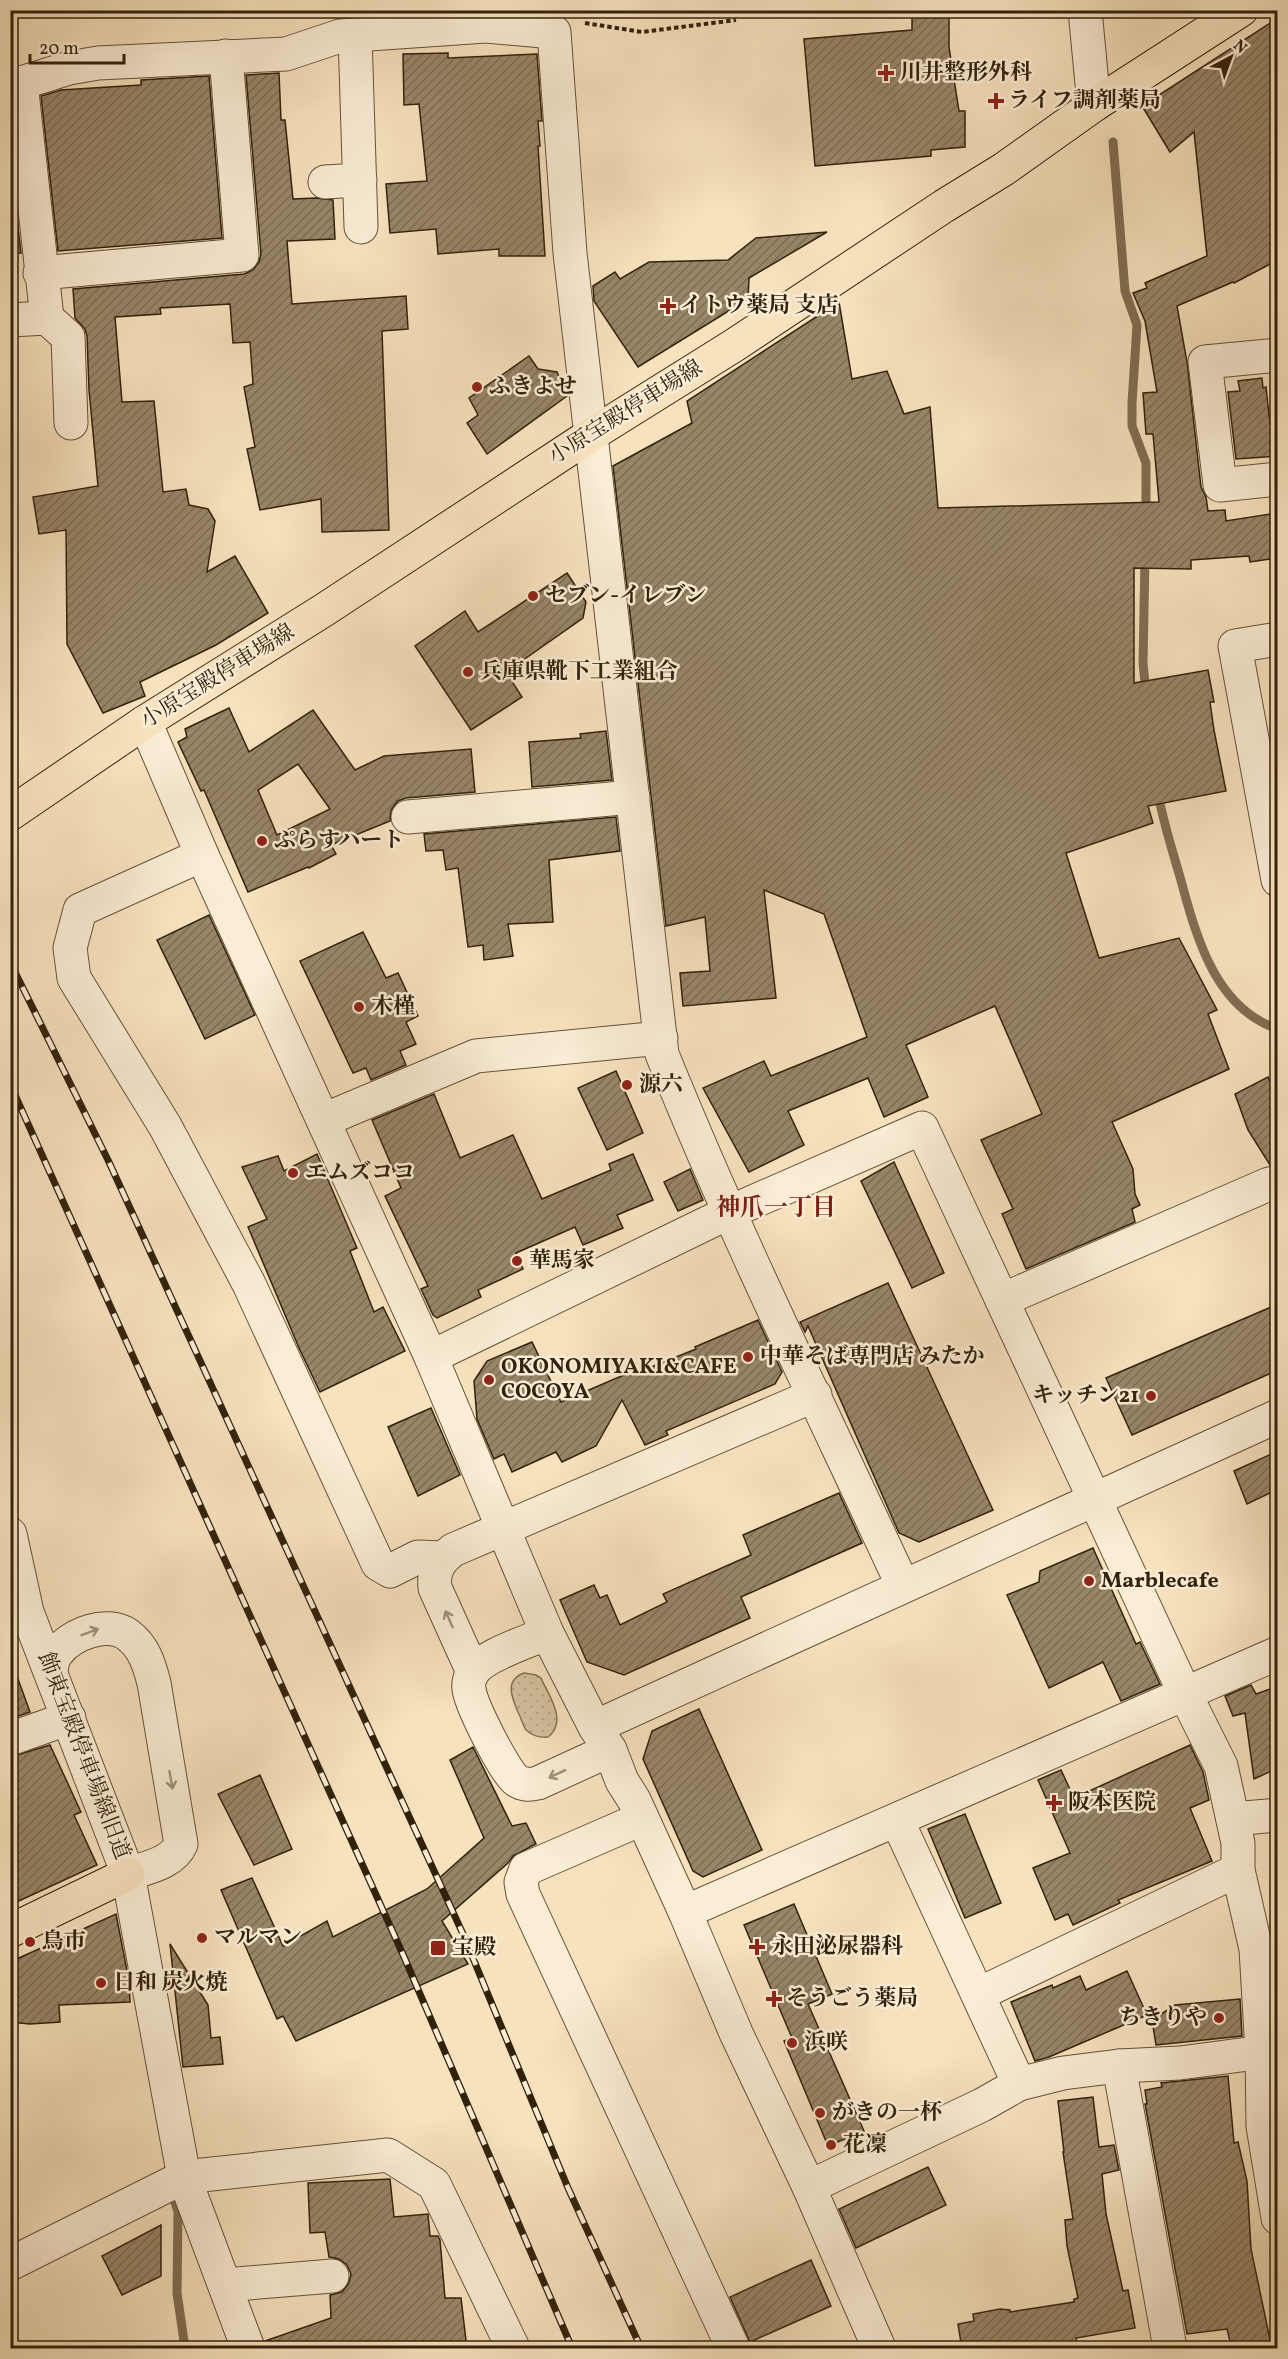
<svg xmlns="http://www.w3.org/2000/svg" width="1288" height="2359" font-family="Vollkorn,'Noto Serif JP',serif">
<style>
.grass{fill:url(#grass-dots);stroke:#847256;stroke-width:1.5}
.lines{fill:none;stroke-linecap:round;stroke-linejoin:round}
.stream{stroke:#806e52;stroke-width:9}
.building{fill:url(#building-hatch);stroke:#32220c;stroke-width:1.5;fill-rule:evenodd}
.minor-casing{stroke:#635238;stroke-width:35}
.major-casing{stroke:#32220c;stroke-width:35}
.path{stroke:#32220c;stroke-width:4;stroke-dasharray:4.5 3;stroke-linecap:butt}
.minor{stroke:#faecd5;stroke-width:33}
.major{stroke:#f7e2be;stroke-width:33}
.rail-casing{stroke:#32220c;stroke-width:7}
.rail{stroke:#faecd5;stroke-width:4.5;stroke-dasharray:14;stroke-linecap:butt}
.oneway{stroke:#a0917b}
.poi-dot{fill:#8f2418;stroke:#faecd5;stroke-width:2}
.labels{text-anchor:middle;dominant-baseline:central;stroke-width:5;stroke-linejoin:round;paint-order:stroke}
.poi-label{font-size:22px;font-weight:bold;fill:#32220c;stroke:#faecd5;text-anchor:start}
.street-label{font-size:22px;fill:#32220c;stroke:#faecd5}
.neighbourhood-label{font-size:24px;font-weight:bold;fill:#7a1f14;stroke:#faecd5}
</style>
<defs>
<pattern id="grass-dots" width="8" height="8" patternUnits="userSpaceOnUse" patternTransform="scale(1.5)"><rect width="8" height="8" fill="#d6c1a0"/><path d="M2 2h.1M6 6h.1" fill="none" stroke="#b8a689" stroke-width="1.8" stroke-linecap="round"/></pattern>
<pattern id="building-hatch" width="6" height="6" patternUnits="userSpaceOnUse" patternTransform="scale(1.5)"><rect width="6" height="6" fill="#988669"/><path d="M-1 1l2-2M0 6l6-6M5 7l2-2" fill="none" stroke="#7d6d55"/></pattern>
</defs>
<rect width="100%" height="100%" fill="#f7e2be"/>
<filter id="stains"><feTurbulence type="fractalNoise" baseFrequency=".00333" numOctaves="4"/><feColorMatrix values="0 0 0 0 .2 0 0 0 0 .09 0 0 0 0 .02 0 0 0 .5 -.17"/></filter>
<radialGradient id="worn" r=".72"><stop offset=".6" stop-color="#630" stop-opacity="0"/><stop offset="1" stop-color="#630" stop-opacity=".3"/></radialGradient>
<path class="grass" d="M524 1673 536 1675 541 1678C549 1696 568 1721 548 1737 541 1738 532 1736 526 1730 523 1725 521 1718 518 1712 512 1698 504 1680 524 1673Z"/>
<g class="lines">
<g class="stream">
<path d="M1113 142 1125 291 1137 325 1132 403V426L1146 463V513"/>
<path d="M1145 557 1143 663 1146 693"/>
<path d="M1158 793C1163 822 1172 849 1180 877 1196 935 1214 1008 1278 1029"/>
<path d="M171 2189 178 2212 177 2293 185 2348"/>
</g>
</g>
<g class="building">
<path d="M912 10H949V47L959 111H965V147L931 150V156L815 166 804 39 912 30Z"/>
<path d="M1278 18V260L1234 283 1233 282 1177 306 1187 362 1201 487 1206 497 1208 511 1225 510 1226 521 1270 514 1277 558 1250 562 1249 556 1191 560V569L1134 568V683L1208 670 1214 702H1210L1214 730 1226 791 1148 806 1153 823 1066 853 1099 958 1179 938 1217 1010 1208 1014 1229 1069 1112 1122 1133 1169 1135 1194 1140 1205 1132 1209 1135 1222 1026 1269 1002 1214 1013 1209 981 1140 1042 1114 995 1006 906 1045 928 1097 884 1117 868 1078 788 1111 804 1145 749 1172 703 1088 764 1061 771 1076 867 1037 824 914 764 890 776 998 683 1006 680 973 710 971 705 917 666 926 613 466 692 423 687 401 839 302 852 379 887 371 904 414 930 407 938 508 1159 502 1153 434H1146L1143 393 1157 392 1145 321 1133 293 1147 288 1145 283 1207 256 1194 132 1170 152 1142 106Z"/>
<path d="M448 53V58L537 54 542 121H538L540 146H538L545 256H499V249L438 254 436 229 390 233 386 184 427 181 419 104 404 105 403 54Z"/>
<path d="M279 73 281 120H285L293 199 316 198 333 200 335 239 287 241 292 304 406 296 408 329 382 331 389 530 322 532 321 499 260 510 247 449 255 447 244 387 253 384 250 342 233 343 230 304 160 308 161 314 115 317 122 402 154 401 163 492 186 489 189 505 208 509 215 521 207 572 235 556 268 613 216 645 140 682 145 696 103 713 67 644 66 530 39 534 33 497 98 486 89 390 87 336 85 329 75 318 73 289 244 274 253 270 259 262 261 254 246 75Z"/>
<path d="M209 76 222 238 58 251 41 96 61 90 141 85V80Z"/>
<path d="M10 159 21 253H10Z"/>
<path d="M827 232 749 278 748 299 638 367 594 301 593 286 615 272 620 279 649 262 728 260 756 238Z"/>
<path d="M529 356 538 369 557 372 567 396 487 454 467 423 478 415 469 398Z"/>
<path d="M1262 378 1263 388 1266 387 1270 424H1276L1278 432V456L1236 459 1228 392 1240 391 1238 381Z"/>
<path d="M567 573 586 602 583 618 506 672 522 697 471 730 415 646 465 611 478 632Z"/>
<path d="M229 708 249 752 313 710 355 770 384 756 471 749 475 792 406 798 398 801 391 810 390 821 331 845 336 854 309 868 308 867 248 892 204 790 201 791 178 742 187 737 185 729ZM298 764 330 809 277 835 258 790Z"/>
<path d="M606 731 612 780 532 787 529 742 581 738 580 734Z"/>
<path d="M616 817 620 851 549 860 553 922 508 924 513 956 484 960 483 945 468 947 458 868 446 870 443 850 426 851 424 834Z"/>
<path d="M209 915 255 1015 205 1039 157 940Z"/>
<path d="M363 932 386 978 398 973 418 1016 406 1022 416 1044 400 1051 406 1065 371 1080 366 1068 353 1073 300 961Z"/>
<path d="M616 1071 643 1133 607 1150 578 1088Z"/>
<path d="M1268 1077 1278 1098V1164L1270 1165 1248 1130 1235 1094Z"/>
<path d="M434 1094 460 1158 513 1135 542 1199 611 1170 609 1164 633 1154 653 1200 617 1215 623 1228 583 1245 575 1227 516 1253 523 1269 478 1290 481 1297 437 1318 433 1315 421 1289 428 1286 385 1196 401 1188 372 1120Z"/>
<path d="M317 1154 357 1248 350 1251 374 1312 383 1307 405 1351 320 1392 299 1348 248 1227 267 1219 242 1167 278 1156 284 1171Z"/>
<path d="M894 1162 944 1273 912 1288 861 1181Z"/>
<path d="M690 1169 703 1200 678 1211 664 1182Z"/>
<path d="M888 1283 993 1510 919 1542 899 1533 808 1326 805 1332 800 1322Z"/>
<path d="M1278 1304V1370L1132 1435 1106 1378Z"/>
<path d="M758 1320 782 1372 775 1384 666 1431 668 1435 645 1445 622 1400 596 1446 562 1462 556 1452 512 1472 504 1454 494 1459 477 1419 474 1381 487 1361 532 1342 561 1402 640 1368 639 1372 696 1349 695 1347Z"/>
<path d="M431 1408 460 1475 418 1496 388 1427Z"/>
<path d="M1278 1451V1489L1247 1504 1234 1471Z"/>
<path d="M839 1493 862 1543 741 1597 750 1618 624 1675 587 1662 560 1600 594 1585 600 1598 607 1595 620 1625 667 1602 663 1594 751 1555 743 1535Z"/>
<path d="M1093 1548 1136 1644 1140 1642 1160 1684 1121 1701 1103 1662 1049 1688 1007 1595 1039 1582 1040 1571Z"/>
<path d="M10 1668H14L30 1712 10 1719Z"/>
<path d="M1251 1685 1256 1694 1278 1686V1768L1254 1779 1245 1713 1233 1716 1225 1696Z"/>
<path d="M699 1709 762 1850 703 1877 693 1871 643 1759 652 1731Z"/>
<path d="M50 1745 81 1812 74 1815 97 1865 10 1905V1757Z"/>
<path d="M1190 1745 1203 1772 1209 1800 1190 1808 1212 1861 1118 1900 1120 1903 1073 1925 1068 1914 1055 1920 1033 1868 1070 1853 1038 1780 1061 1770 1074 1798Z"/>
<path d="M473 1747 512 1826 526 1823 536 1844 513 1856 508 1863 442 1921 468 1964 296 2041 283 2016 277 2019 221 1890 252 1878 283 1946 327 1921 333 1937 427 1889 484 1838 450 1760Z"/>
<path d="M260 1775 292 1849 254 1865 218 1794Z"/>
<path d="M965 1814 1001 1903 965 1918 928 1829Z"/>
<path d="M794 1904 832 1994 808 2004 864 2131 828 2146 784 2041 792 2038 744 1925Z"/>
<path d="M116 1914 129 1981 130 2002 59 2005 60 2022 30 2024 10 2022V1962Z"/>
<path d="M170 1944 208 2005 211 2038 220 2037 223 2064 183 2067Z"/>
<path d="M1127 1971 1147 2015 1049 2057 1035 2061 1011 2002 1052 1985 1053 1988 1080 1976 1086 1990Z"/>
<path d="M1240 1999 1242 2036 1156 2045 1152 2020 1175 2005Z"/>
<path d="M1228 2076 1234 2143 1238 2142 1247 2181 1251 2249 1272 2349H1232L1227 2329 1187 2334 1145 2104H1147L1145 2090 1162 2087 1161 2083Z"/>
<path d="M1093 2097 1099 2147 1114 2145 1119 2170 1102 2174 1106 2214 1123 2291 1128 2290 1135 2328 1076 2338 1077 2344 1048 2349H962L958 2324 974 2321 973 2314 1000 2309 1010 2310V2312L1074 2302V2299L1078 2298 1067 2246 1065 2220 1073 2219 1063 2152H1064L1058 2101Z"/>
<path d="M928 2167 946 2205 856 2248 839 2209Z"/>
<path d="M390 2179 394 2217 428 2214 430 2236H438L440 2240 445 2298H461L467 2349H266L265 2341 331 2318 330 2295 342 2292 349 2283 351 2274 347 2265 339 2259 329 2257 325 2232 310 2233 308 2183Z"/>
<path d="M161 2225V2276L122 2295 102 2256Z"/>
<path d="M811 2260 831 2306 750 2342 730 2297Z"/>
</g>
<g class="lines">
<defs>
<g id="minor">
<path d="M1085 10 1094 105"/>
<path d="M355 35 361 227"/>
<path d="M21 83 69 68 98 63 286 54 340 36 486 26 554 32 570 253 662 1054C735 1235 821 1409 903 1586"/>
<path d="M10 84 21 83 47 318"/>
<path d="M325 182 360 180"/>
<path d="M40 273 242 255 226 56"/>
<path d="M10 320 47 318 68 337 71 423"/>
<path d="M1278 355 1205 362 1220 485 1278 479"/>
<path d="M1278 639 1235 646 1278 880"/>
<path d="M145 722 202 855 431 1357 547 1633 595 1727 610 1750 622 1781 634 1800 685 1912 736 2033 809 2187 879 2348"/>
<path d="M408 817 633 797"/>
<path d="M202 855 80 910 70 948 74 978 165 1126 249 1284 378 1564 390 1571 418 1557 443 1558"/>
<path d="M324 1120 476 1056 661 1038"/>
<path d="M1002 1300 1269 1184 1278 1182"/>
<path d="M431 1357 730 1212 922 1128 1185 1694 1221 1766 1238 1843V1870L1256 1949 1262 2052 1263 2126 1278 2218"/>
<path d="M10 1534 27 1612 128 1874 184 2177 248 2348"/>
<path d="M547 1633C528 1642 484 1655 473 1672 470 1676 468 1684 469 1689 471 1705 504 1771 516 1780 523 1785 529 1785 538 1783L610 1750"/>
<path d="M51 1670C52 1665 53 1657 57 1653 71 1634 107 1620 128 1635 144 1647 149 1664 154 1683L181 1844C173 1863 146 1868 128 1874"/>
<path d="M473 1672 435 1588C433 1570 439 1561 453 1550L815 1395"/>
<path d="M595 1727 1278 1416"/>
<path d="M10 1739 69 1718"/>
<path d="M641 1819 526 1869 521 1882 523 1894 733 2348"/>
<path d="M1233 1819 1278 1815"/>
<path d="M897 1820 1019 2084"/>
<path d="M685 1912 1278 1653"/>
<path d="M979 1994 1238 1870"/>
<path d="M1119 2066 1170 2348"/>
<path d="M809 2187 982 2105 1019 2084 1063 2073 1119 2066 1180 2063 1278 2050"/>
<path d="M10 2264 184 2177 388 2155 434 2184 513 2348"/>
<path d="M225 2285 332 2276"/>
</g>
<g id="major">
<path d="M10 814 145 722 324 610 589 436 733 346 944 206 1004 169 1094 105 1241 10"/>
<path d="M10 1931 128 1874"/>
</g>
</defs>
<use href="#minor" class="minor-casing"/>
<use href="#major" class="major-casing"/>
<path class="path" d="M585 23 642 32 736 20"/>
<use href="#minor" class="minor"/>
<use href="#major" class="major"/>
<defs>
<g id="rail">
<path d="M10 962 108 1160 463 1934 568 2188 641 2348"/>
<path d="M10 1084 405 1959 572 2348"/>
</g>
</defs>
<use href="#rail" class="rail-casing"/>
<use href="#rail" class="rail"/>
</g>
<defs><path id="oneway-shaft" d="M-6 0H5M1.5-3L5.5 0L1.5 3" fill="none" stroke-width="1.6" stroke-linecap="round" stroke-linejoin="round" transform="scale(1.5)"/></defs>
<g class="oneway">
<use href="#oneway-shaft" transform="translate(449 1619) rotate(-114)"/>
<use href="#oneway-shaft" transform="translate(90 1632) rotate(-20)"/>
<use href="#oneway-shaft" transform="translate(557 1774) rotate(155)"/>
<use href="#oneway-shaft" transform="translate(171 1780) rotate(80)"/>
</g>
<g class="poi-dot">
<path d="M883 64h6v6h6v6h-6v6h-6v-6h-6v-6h6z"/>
<path d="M993 92h6v6h6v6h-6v6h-6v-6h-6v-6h6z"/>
<path d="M665 297h6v6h6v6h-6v6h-6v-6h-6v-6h6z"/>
<circle cx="477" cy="387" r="6"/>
<circle cx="533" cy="596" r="6"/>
<circle cx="468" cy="672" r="6"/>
<circle cx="262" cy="841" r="6"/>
<circle cx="359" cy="1007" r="6"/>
<circle cx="627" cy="1085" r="6"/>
<circle cx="293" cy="1173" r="6"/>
<circle cx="517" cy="1261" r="6"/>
<circle cx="748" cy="1357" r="6"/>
<circle cx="489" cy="1380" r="6"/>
<circle cx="1151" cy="1396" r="6"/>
<circle cx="1089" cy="1581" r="6"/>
<path d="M1051 1794h6v6h6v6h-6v6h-6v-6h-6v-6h6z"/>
<circle cx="202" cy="1938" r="6"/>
<circle cx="30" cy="1942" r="6"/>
<path d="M754 1938h6v6h6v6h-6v6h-6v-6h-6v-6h6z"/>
<rect x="430" y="1940" width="16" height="16" rx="3"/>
<circle cx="101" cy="1983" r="6"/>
<path d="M771 1990h6v6h6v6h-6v6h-6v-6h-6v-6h6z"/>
<circle cx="1219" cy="2018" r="6"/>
<circle cx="792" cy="2043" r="6"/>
<circle cx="820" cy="2113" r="6"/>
<circle cx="831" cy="2145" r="6"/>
</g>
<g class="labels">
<g class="poi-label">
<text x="900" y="73">川井整形外科</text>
<text x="1008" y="101">ライフ調剤薬局</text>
<text x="680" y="306">イトウ薬局 支店</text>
<text x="489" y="387">ふきよせ</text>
<text x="545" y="596">セブン-イレブン</text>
<text x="480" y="672">兵庫県靴下工業組合</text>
<text x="274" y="841">ぷらすハート</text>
<text x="371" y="1007">木槿</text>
<text x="639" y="1085">源六</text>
<text x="305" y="1173">エムズココ</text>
<text x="529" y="1261">華馬家</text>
<text x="760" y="1357">中華そば専門店 みたか</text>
<text x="501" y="1367">OKONOMIYAKI&amp;CAFE<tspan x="501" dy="25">COCOYA</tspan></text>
<text x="1139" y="1396" text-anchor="end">キッチン21</text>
<text x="1101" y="1581">Marblecafe</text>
<text x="1068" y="1803">阪本医院</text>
<text x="214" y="1938">マルマン</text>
<text x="42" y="1942">鳥市</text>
<text x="771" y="1947">永田泌尿器科</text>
<text x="452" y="1948">宝殿</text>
<text x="113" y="1983">日和 炭火焼</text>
<text x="786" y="1999">そうごう薬局</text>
<text x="1207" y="2018" text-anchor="end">ちきりや</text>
<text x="804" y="2043">浜咲</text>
<text x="832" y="2113">がきの一杯</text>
<text x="843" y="2145">花凜</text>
</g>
<g class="street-label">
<text transform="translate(626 413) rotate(-32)">小原宝殿停車場線</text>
<text transform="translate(218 677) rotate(-32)">小原宝殿停車場線</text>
<text transform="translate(83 1756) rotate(69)">飾東宝殿停車場線旧道</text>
</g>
<g class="neighbourhood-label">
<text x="776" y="1209">神爪一丁目</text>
</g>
</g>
<rect width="1288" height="2359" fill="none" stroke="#f7e2be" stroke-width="36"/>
<rect x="12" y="12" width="1264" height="2335" fill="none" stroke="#32220c" stroke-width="3"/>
<rect x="18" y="18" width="1252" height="2323" fill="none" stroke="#32220c" stroke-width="1.5"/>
<g transform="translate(1231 57) rotate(41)" stroke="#faecd5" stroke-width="4.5" paint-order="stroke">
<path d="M0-4.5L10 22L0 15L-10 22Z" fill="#32220c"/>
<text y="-9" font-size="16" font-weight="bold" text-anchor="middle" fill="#32220c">N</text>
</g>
<path d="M30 54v9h94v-9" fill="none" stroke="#32220c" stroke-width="3"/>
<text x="39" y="54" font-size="18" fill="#32220c" stroke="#faecd5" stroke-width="4.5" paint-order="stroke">20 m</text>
<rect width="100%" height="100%" filter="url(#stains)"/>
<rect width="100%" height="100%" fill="url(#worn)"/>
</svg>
